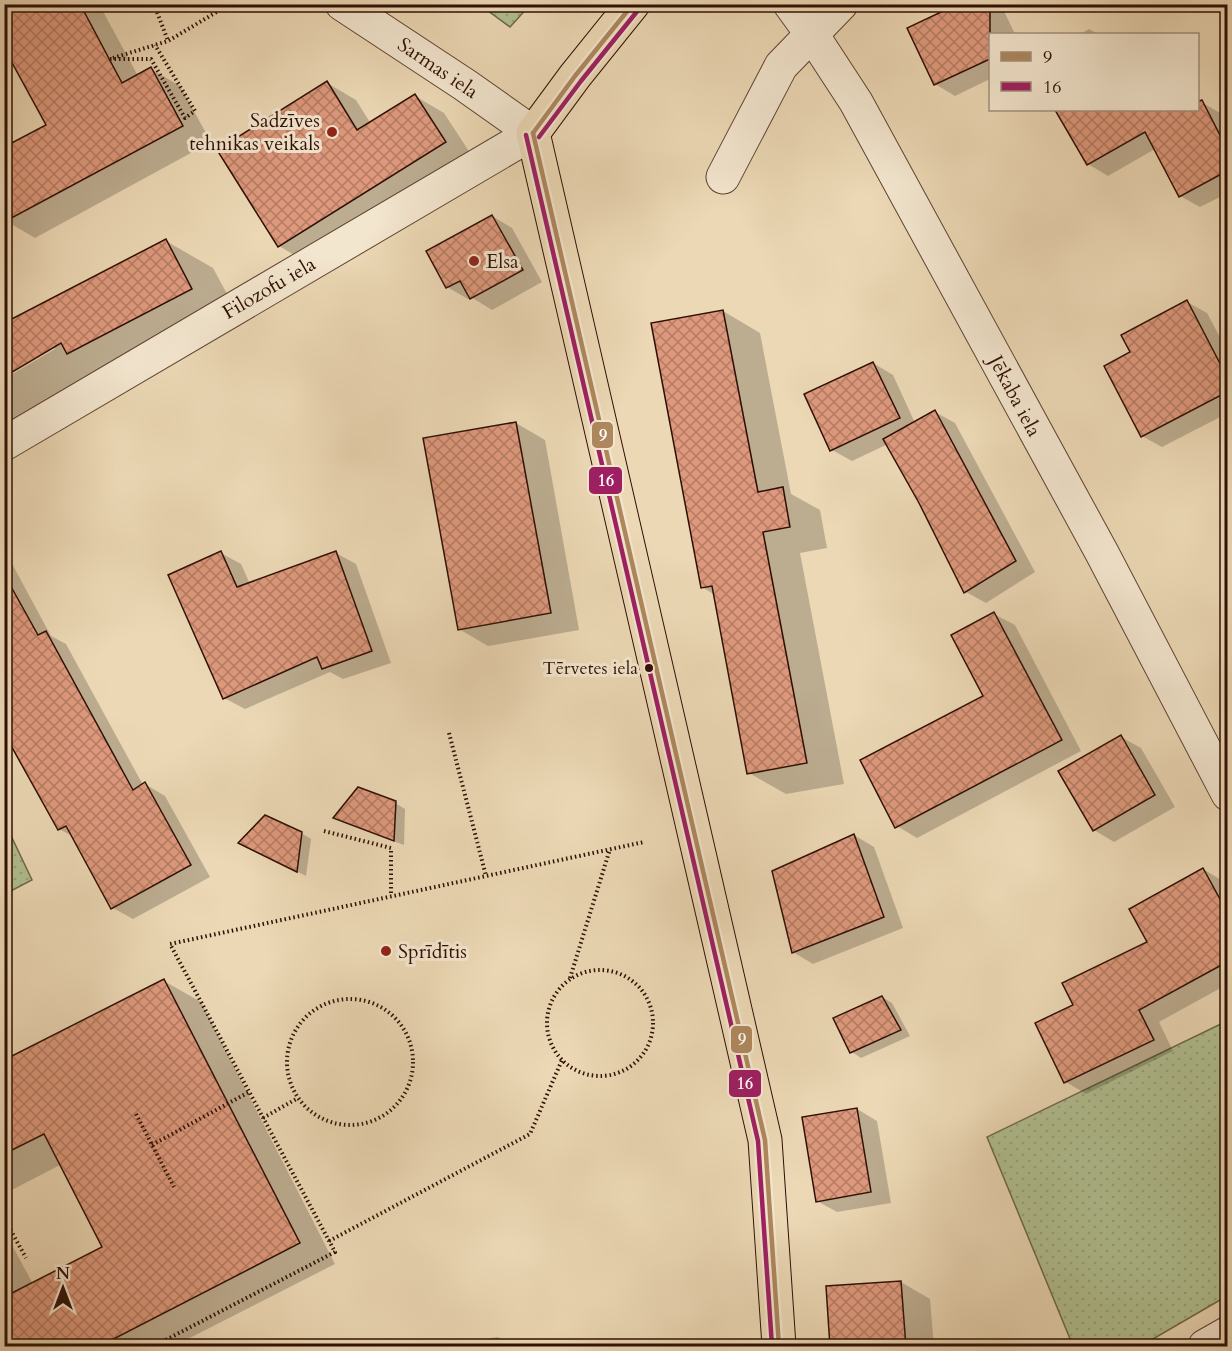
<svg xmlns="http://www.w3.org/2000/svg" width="1232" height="1351" font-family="Cardo,serif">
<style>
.green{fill:url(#green-dots);stroke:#70684c;stroke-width:1.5}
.shadow{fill:#0003}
.building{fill:url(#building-cross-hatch);stroke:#2f0f05;stroke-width:1.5}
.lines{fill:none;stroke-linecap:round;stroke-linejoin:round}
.minor-casing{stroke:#5e4131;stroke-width:35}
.major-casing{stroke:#2f0f05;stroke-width:35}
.path{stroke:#2f0f05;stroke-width:4;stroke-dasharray:1.5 3;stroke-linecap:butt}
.minor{stroke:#f3e6cf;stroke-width:33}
.major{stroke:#ecd8b5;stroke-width:33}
.bus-1-casing{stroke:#f3e6cf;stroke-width:9}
.bus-2-casing{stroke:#f3e6cf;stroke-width:9}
.bus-1{stroke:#ae875d;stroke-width:4.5}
.bus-2{stroke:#9e1f62;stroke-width:4.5}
.poi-dot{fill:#8f2418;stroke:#f3e6cf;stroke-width:2}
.bus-dot{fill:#2f0f05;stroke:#f3e6cf;stroke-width:2}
.labels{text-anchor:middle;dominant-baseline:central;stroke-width:6;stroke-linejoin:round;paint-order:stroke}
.bus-label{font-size:18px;fill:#2f0f05;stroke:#f3e6cf;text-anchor:end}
.street-label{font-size:20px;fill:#2f0f05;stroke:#f3e6cf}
.poi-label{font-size:20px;fill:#2f0f05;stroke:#f3e6cf;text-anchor:start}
.line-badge{stroke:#f3e6cf;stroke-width:2}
.badge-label{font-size:16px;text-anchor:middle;font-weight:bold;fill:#fff}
</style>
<defs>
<pattern id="green-dots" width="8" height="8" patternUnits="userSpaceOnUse" patternTransform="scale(1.5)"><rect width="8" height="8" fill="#b1c092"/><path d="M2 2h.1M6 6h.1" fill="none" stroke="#99a47c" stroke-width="1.8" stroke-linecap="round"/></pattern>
<pattern id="building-cross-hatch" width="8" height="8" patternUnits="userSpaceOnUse" patternTransform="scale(1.5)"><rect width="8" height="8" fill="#de997c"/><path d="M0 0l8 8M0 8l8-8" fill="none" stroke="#b47b64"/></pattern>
</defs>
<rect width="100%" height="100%" fill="#ecd8b5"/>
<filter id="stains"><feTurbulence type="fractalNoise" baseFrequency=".00333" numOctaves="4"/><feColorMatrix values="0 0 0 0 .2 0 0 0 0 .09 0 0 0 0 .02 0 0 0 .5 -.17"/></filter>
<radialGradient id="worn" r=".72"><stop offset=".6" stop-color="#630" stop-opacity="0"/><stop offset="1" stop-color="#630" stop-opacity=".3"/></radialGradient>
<g class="green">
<path d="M480 5 530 4V5L510 27Z"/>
<path d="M5 823 32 880 5 894H4Z"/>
<path d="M1227 1021V1296L1141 1346H1073L987 1137Z"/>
</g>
<g class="shadow">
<path d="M4 4H99L138 76 151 69 180 86 211 142 35 238 6 221 48 125Z"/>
<path d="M962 4H998L1002 7 1015 34H990V79L955 96 935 84Z"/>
<path d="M1089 29 1098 34H1080Z"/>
<path d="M327 83 356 100 371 124 415 96 444 113 474 159 308 263 279 246Z"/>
<path d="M1201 102 1222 114 1228 125V193L1200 207 1180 196 1155 149 1108 176 1088 164 1057 110H1148L1157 126 1187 110H1198Z"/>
<path d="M492 216 512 228 542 282 492 310 471 297 468 299 447 287Z"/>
<path d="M166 241 213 268 239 316 4 433V379L55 349 53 346Z"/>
<path d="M1187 302 1207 313 1228 352V413L1162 447 1142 436 1132 353Z"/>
<path d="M723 311 760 333 791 494 820 510 827 548 800 553 844 784 786 794 749 773 715 595 702 587Z"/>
<path d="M873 363 893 375 915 423 935 412 955 423 1035 572 986 603 966 592 921 502 888 444 852 461 832 450Z"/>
<path d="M516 423 545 440 579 630 488 646 459 629Z"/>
<path d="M221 553 241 564 250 584 336 553 356 564 391 663 343 679 330 672 245 709 224 698Z"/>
<path d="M4 557 10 560 51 636 66 644 143 785 145 784 165 796 210 877 133 919 113 908 74 837 59 829 4 730Z"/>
<path d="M994 614 1015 625 1081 751 917 838 897 826 985 697Z"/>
<path d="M1121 737 1141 748 1175 807 1114 842 1094 830 1060 772Z"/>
<path d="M395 803 405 809 404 845 344 823 335 818Z"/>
<path d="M301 833 311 839 306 876 249 848Z"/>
<path d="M854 835 874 847 903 928 813 964 793 952Z"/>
<path d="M1203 869 1223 881 1228 889V984L1159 1022 1173 1051 1086 1094 1066 1082 1149 942Z"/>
<path d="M164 981 201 1002 335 1264 174 1346H4V1230L33 1284 104 1247 62 1164 4 1194V1062Z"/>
<path d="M882 997 892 1003 910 1036 861 1058 852 1052Z"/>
<path d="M857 1109 877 1121 891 1203 837 1212 817 1201Z"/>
<path d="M901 1282 930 1299 934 1346H832Z"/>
<path d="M498 1337 515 1346H430Z"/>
</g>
<g class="building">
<path d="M4 4H80L122 83 151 67 183 126 4 222V147L46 125 4 48Z"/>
<path d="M958 4H990V59L934 85 907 28Z"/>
<path d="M327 81 357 130 415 94 446 142 278 247 217 150Z"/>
<path d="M1202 100 1227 149V171L1179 197 1145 132 1087 165 1055 110H1197V102Z"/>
<path d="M492 215 523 270 470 299 460 281 446 288 426 251Z"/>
<path d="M166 239 192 289 67 354 61 343 4 377V323Z"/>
<path d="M1187 300 1227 377V392L1141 437 1104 366 1130 352 1121 335Z"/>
<path d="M723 310 758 492 783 487 790 527 763 532 807 763 747 774 712 586 701 588 651 323Z"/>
<path d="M873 362 900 418 830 451 804 394Z"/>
<path d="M935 410 1016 561 964 593 919 503 883 439Z"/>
<path d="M516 422 551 613 458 630 423 438Z"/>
<path d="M221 551 237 587 336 551 372 651 322 669 317 657 223 699 168 575Z"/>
<path d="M4 574 38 635 46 631 133 790 145 782 191 865 111 909 66 826 58 830 4 733Z"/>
<path d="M994 612 1062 740 895 828 860 760 983 696 951 635Z"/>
<path d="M1121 735 1155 795 1093 831 1058 771Z"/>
<path d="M358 787 396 801 394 841 333 818Z"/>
<path d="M265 815 302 832 297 872 238 843Z"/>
<path d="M854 834 884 917 792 953 772 871Z"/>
<path d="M1203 868 1227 912V962L1139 1010 1154 1040 1064 1083 1035 1023 1073 1005 1062 983 1147 942 1129 909Z"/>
<path d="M164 979 300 1243 98 1347H4V1297L102 1247 44 1134 4 1154V1060Z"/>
<path d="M882 996 901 1030 850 1053 833 1018Z"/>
<path d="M857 1108 871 1192 816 1202 802 1117Z"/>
<path d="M901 1281 906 1347H830L826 1286Z"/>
</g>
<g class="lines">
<defs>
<g id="minor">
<path d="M790 4 811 33 856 102 1102 553 1228 794"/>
<path d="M723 177 781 66 841 4"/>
<path d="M4 444 533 133 465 85 342 4"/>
<path d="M1205 1346 1228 1333"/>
</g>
<path id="major" d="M633 4 575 76 533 133 765 1140 779 1346"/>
</defs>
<use href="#minor" class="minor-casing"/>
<use href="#major" class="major-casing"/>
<g class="path">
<path d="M154 4 168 41"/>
<path d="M113 58 168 41 230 4"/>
<path d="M110 59H151L185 118 195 111 155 45"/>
<path d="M449 733 486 876"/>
<path d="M324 831 391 848V896"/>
<circle cx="600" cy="1023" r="53"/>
<path d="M570 978 610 849"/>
<circle cx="350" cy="1062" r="63"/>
<path d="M136 1114 174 1187"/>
<path d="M263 1118 298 1098"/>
<path d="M152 1145 249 1092"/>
<path d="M4 1218 26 1258"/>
<path d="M329 1241 530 1134 562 1060"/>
<path d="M154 1346 335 1252 170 944 644 842"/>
</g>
<use href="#minor" class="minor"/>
<use href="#major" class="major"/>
<defs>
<g id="bus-1">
<path d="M533 133 765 1140 779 1346"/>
<path d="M533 133 575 76 633 4"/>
</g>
<g id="bus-2">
<path d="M526 135 758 1141 772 1346"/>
<path d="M539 137 581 81 639 9"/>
</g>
</defs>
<use href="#bus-1" class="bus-1-casing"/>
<use href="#bus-2" class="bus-2-casing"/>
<use href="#bus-1" class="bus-1"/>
<use href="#bus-2" class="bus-2"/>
</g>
<g class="poi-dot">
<circle cx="332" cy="132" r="6"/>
<circle cx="474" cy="261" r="6"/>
<circle cx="386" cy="951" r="6"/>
</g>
<circle class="bus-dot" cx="649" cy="668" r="5"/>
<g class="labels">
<g class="bus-label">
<text x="638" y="668">Tērvetes iela</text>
</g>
<g class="street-label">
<text transform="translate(438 68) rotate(34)">Sarmas iela</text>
<text transform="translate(269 288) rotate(-30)">Filozofu iela</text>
<text transform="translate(1015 396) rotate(62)">Jēkaba iela</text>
</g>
<g class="poi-label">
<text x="320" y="120" text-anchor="end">Sadzīves<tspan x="320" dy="23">tehnikas veikals</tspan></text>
<text x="486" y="261">Elsa</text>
<text x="398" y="951">Sprīdītis</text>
</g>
</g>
<g class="line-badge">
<rect x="591" y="421" width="23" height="28" rx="6" fill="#ae875d"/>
<rect x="588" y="466" width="35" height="29" rx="6" fill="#9e1f62"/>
<rect x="730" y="1025" width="23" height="29" rx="6" fill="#ae875d"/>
<rect x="728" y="1069" width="34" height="29" rx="6" fill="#9e1f62"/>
</g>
<g class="badge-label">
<text x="603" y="441">9</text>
<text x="606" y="486">16</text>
<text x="742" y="1045">9</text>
<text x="745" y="1089">16</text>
</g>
<rect width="1232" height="1351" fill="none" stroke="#ecd8b5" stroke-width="24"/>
<rect x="6" y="6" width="1220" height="1339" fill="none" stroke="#2f0f05" stroke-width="3"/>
<rect x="12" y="12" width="1208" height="1327" fill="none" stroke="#2f0f05" stroke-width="1.5"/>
<rect x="989" y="33" width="210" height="78" fill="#f3e6cf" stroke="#a5907e" stroke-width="1.5"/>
<rect x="1001" y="52" width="30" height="9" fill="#ae875d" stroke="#a5907e" stroke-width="1.5"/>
<text x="1043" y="63" font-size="18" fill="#2f0f05">9</text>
<rect x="1001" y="82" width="30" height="9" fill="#9e1f62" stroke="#a5907e" stroke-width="1.5"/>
<text x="1043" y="93" font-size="18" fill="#2f0f05">16</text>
<g transform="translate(63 1288)" stroke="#f3e6cf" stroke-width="4.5" paint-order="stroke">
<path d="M0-4.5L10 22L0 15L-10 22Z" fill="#2f0f05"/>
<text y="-9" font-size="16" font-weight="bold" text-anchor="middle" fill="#2f0f05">N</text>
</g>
<rect width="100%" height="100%" filter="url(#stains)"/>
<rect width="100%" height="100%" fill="url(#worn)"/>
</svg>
